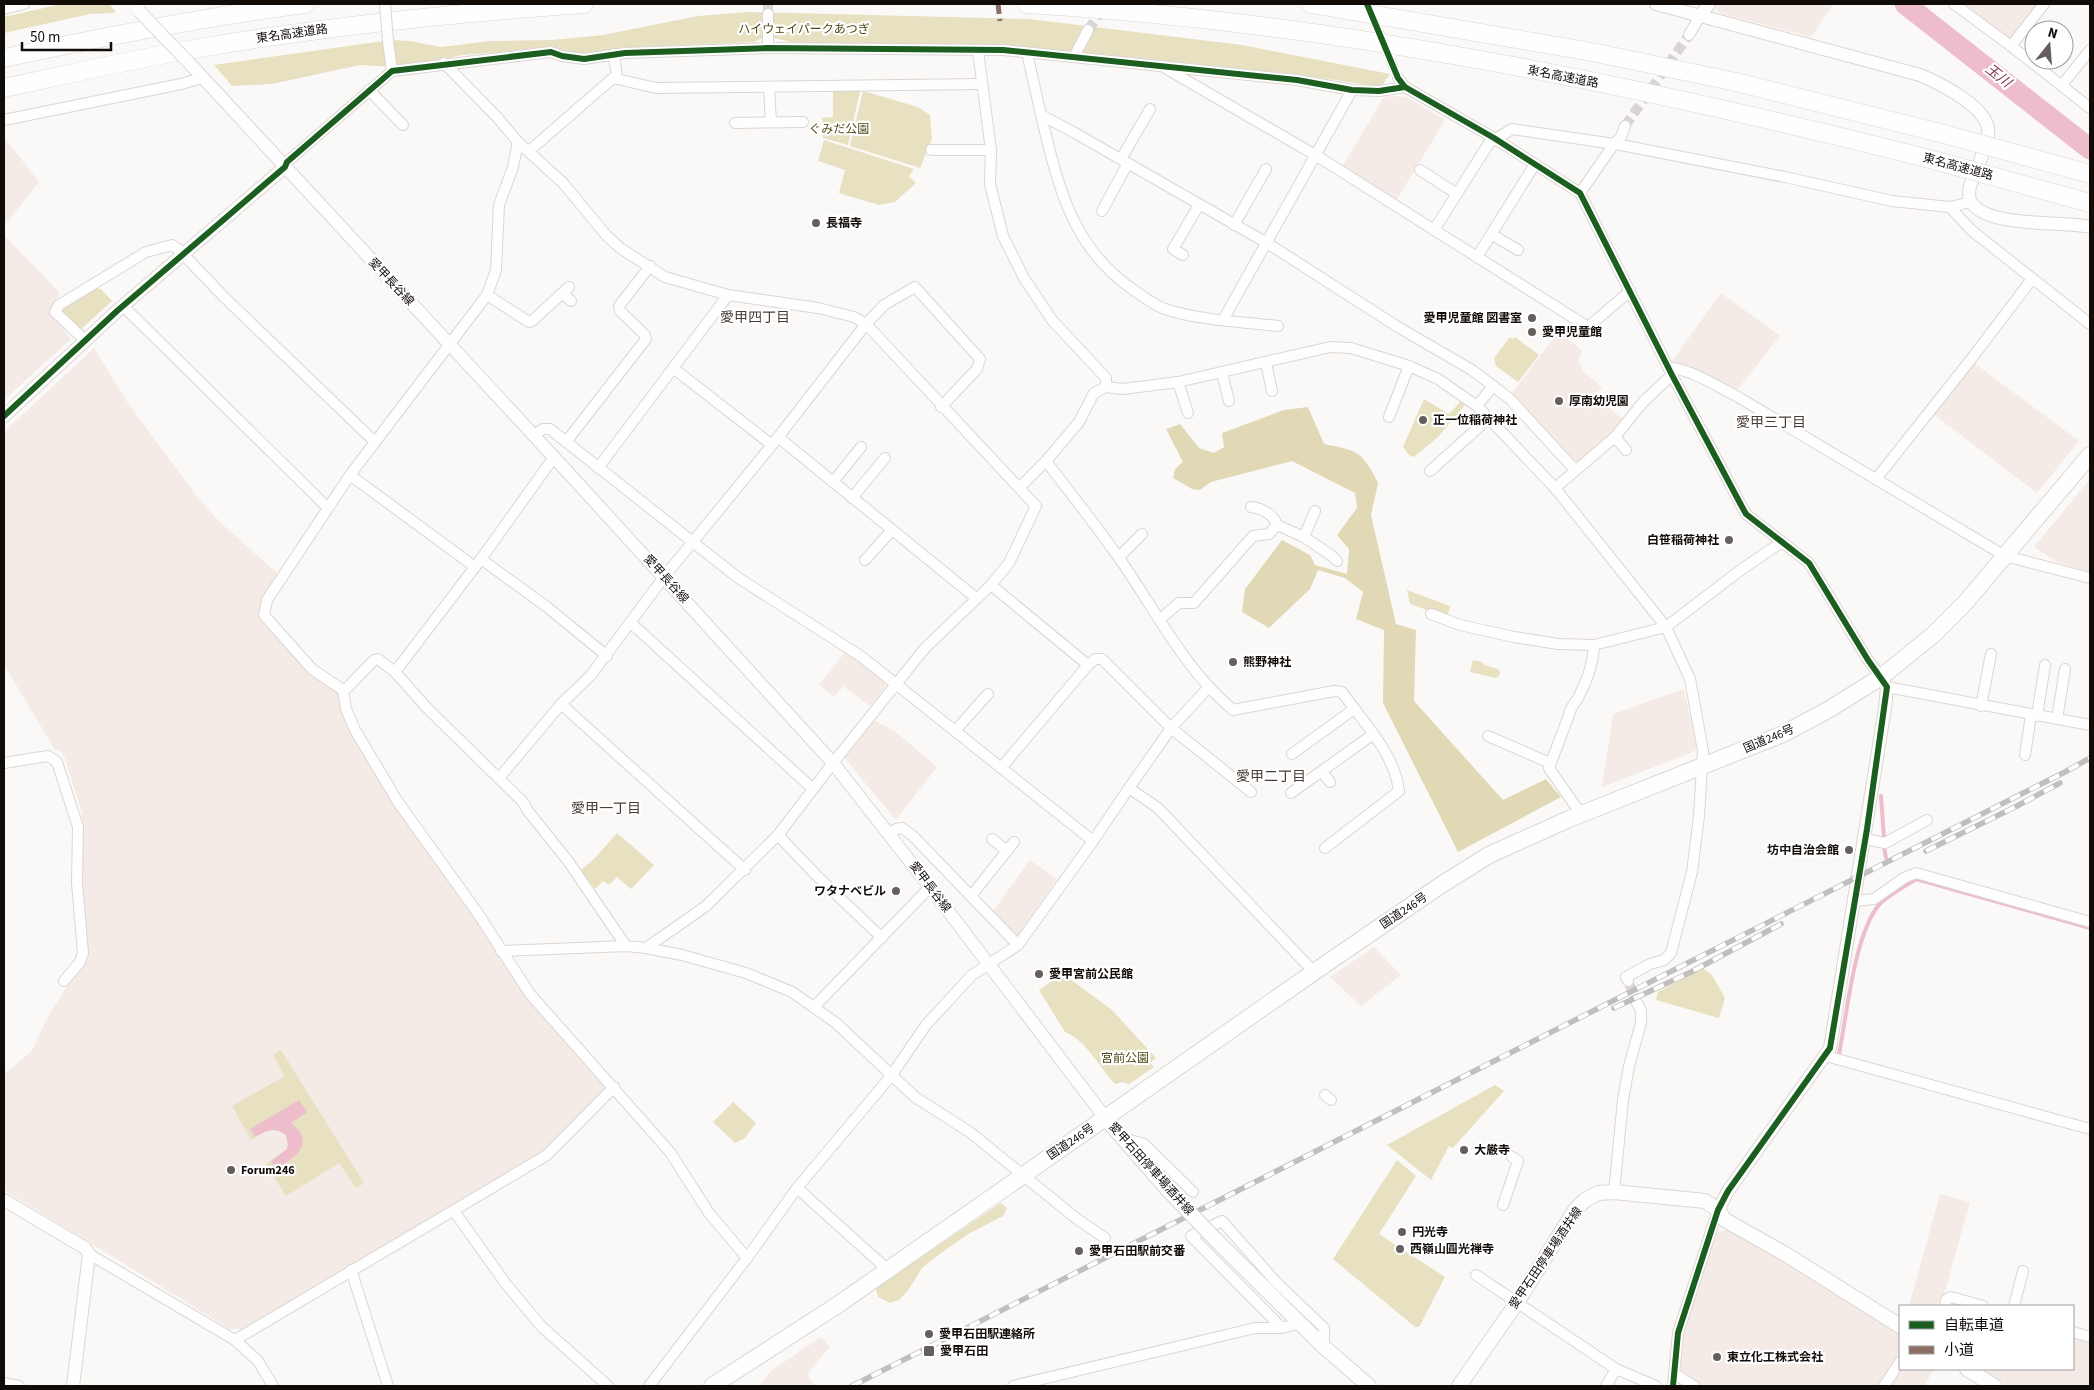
<svg xmlns="http://www.w3.org/2000/svg" width="2094" height="1390" font-family="'Source Sans 3','Noto Sans JP',sans-serif">
<style>
.built{fill:#f4ebe6}
.green{fill:#e7e0c1}
.forest{fill:#e1d9b5}
.water{fill:#edbdcb}
.lines{fill:none;stroke-linecap:round;stroke-linejoin:round}
.stream{stroke:#edbdcb;stroke-width:4}
.river{stroke:#edbdcb;stroke-width:21}
.minor-tunnel{stroke:#d8d5d4;stroke-width:10;stroke-dasharray:10 5;stroke-linecap:butt}
.minor-casing{stroke:#dad6d3;stroke-width:12}
.tertiary-casing{stroke:#dad6d3;stroke-width:14}
.secondary-casing{stroke:#dad6d3;stroke-width:16}
.trunk-casing{stroke:#dad6d3;stroke-width:18}
.motorway-casing{stroke:#dad6d3;stroke-width:19}
.minor{stroke:#fefefe;stroke-width:10}
.tertiary{stroke:#fefefe;stroke-width:12}
.secondary{stroke:#fefefe;stroke-width:14}
.trunk{stroke:#fefefe;stroke-width:16}
.motorway{stroke:#fefefe;stroke-width:18}
.rail-casing{stroke:#c0bebe;stroke-width:5.5}
.rail{stroke:#fff;stroke-width:4;stroke-dasharray:11;stroke-linecap:butt}
.minor-bridge-casing{stroke:#dad6d3;stroke-width:12;stroke-linecap:butt}
.tertiary-bridge-casing{stroke:#dad6d3;stroke-width:14;stroke-linecap:butt}
.secondary-bridge-casing{stroke:#dad6d3;stroke-width:16;stroke-linecap:butt}
.motorway-bridge-casing{stroke:#dad6d3;stroke-width:19;stroke-linecap:butt}
.minor-bridge{stroke:#fefefe;stroke-width:10}
.tertiary-bridge{stroke:#fefefe;stroke-width:12}
.secondary-bridge{stroke:#fefefe;stroke-width:14}
.motorway-bridge{stroke:#fefefe;stroke-width:18}
.quiet{stroke:#8d6e63;stroke-width:5;stroke-dasharray:10 5;stroke-linecap:butt}
.cycleway-casing{stroke:#fff;stroke-width:9}
.cycleway{stroke:#1b5e20;stroke-width:6}
.poi-dot{fill:#645f5d;stroke:#fff;stroke-width:2}
.labels{text-anchor:middle;dominant-baseline:central;stroke-width:4.5;stroke-linejoin:round;paint-order:stroke}
.park-label{font-size:12px;fill:#514816;stroke:#fff}
.street-label{font-size:12px;fill:#120c09;stroke:#fff}
.poi-label{font-size:12px;font-weight:bold;fill:#120c09;stroke:#fff;text-anchor:start}
.water-label{font-size:14px;font-style:italic;fill:#7c2d4b;stroke:#fff}
.neighbourhood-label{font-size:14px;fill:#4a3c34;stroke:#fff}
</style>
<rect width="100%" height="100%" fill="#fbf9f8"/>
<g class="built">
<path d="M1715 4H1833L1811 37 1720 13 1716 10Z"/>
<path d="M1963 4H2040L2011 39Z"/>
<path d="M1392 96 1407 97 1445 120 1396 201 1342 167 1384 97Z"/>
<path d="M4 137 39 182 4 226Z"/>
<path d="M4 235 60 293 49 312 71 339 4 400Z"/>
<path d="M1721 293 1780 336 1737 390 1672 361Z"/>
<path d="M1559 331 1582 351 1578 361 1584 372 1602 387 1595 396 1625 421 1619 428 1578 462 1572 461 1511 394Z"/>
<path d="M94 348 128 403 198 498 221 523 276 572 278 577 261 615 337 688 341 709 396 807 473 913 606 1089 546 1150 242 1329H230L4 1190V1074L32 1051 47 1018 72 978 84 952 82 813 64 756 60 751 55 750 4 665V432Z"/>
<path d="M1973 362 2079 441 2037 493 1932 413Z"/>
<path d="M2090 479V572L2059 563 2034 547Z"/>
<path d="M846 651 883 679 886 686 870 706 843 686 834 697 819 685Z"/>
<path d="M1684 689 1697 749 1693 752 1602 787 1613 714Z"/>
<path d="M871 718 897 733 937 767 896 820 843 756Z"/>
<path d="M1030 860 1057 879 1018 935H1013L991 914Z"/>
<path d="M1374 947 1401 975 1361 1006 1330 977Z"/>
<path d="M1940 1194 1970 1202 1941 1306H1909Z"/>
<path d="M1731 1229 1900 1334V1354L1878 1386H1678L1681 1338 1716 1232Z"/>
<path d="M2073 1333 2090 1338V1386H2007L1980 1369H2073Z"/>
<path d="M821 1337 830 1347 807 1374 815 1386H759L772 1370Z"/>
<path d="M1900 1369H1934L1924 1386H1888Z"/>
</g>
<g class="green">
<path d="M61 4H109L115 11 114 13 90 14 4 33V17Z"/>
<path d="M748 12 1029 19 1242 45 1390 74 1381 87 1295 74 1096 57 801 45 767 36 754 42 619 48 585 57 552 48 462 55 433 62 394 67 360 65 272 84 232 86 214 65 391 40 410 41 441 47 490 41 552 40 603 35 698 16Z"/>
<path d="M833 91H860L848 145 823 138 822 118 833 117Z"/>
<path d="M863 91 918 107 930 115 932 139 920 168 850 146Z"/>
<path d="M824 140 914 169 909 176 916 183 895 202 879 205 839 193 845 170 818 161Z"/>
<path d="M93 288 101 289 112 301 80 330 63 314V309Z"/>
<path d="M1510 337 1513 339 1515 337 1539 355 1518 382 1496 366 1494 358Z"/>
<path d="M1424 399 1449 414 1460 402 1465 405 1438 437 1414 457 1409 455 1403 447Z"/>
<path d="M1407 590 1450 606 1447 617 1410 604Z"/>
<path d="M1473 660 1482 662 1484 665 1498 669 1500 672 1499 676 1495 678 1470 672Z"/>
<path d="M617 833 654 865 631 889 617 877 609 885 603 881 595 889 581 870 594 859Z"/>
<path d="M1703 968 1712 975 1725 998 1719 1018 1656 1000 1658 992Z"/>
<path d="M1066 976 1112 1010 1156 1058 1150 1063 1154 1067 1129 1084 1123 1082 1115 1084C1101 1069 1085 1039 1065 1032L1039 990 1055 979Z"/>
<path d="M281 1050 364 1183 356 1188 339 1163 286 1196 266 1164 287 1149 288 1144 286 1135C272 1125 264 1132 251 1140L232 1106 285 1076 273 1055Z"/>
<path d="M1495 1085 1504 1091 1453 1148 1449 1146 1431 1180 1387 1145Z"/>
<path d="M733 1102 756 1123 745 1138 735 1143 713 1122Z"/>
<path d="M1397 1160 1416 1176 1379 1234 1445 1277 1419 1327H1415L1333 1259Z"/>
<path d="M1001 1203 1007 1208 1003 1216 968 1234 933 1259 922 1268 909 1289 899 1300 890 1303 878 1297 876 1289 880 1285Z"/>
</g>
<path class="forest" d="M1308 407 1324 444C1359 451 1362 451 1378 483L1371 515 1396 624 1416 630 1414 701 1503 800 1546 779 1561 797 1458 852 1383 703 1384 630 1356 619 1363 592 1345 578 1318 570 1310 589 1269 628 1242 612 1245 589 1282 540 1310 555 1315 565 1347 574 1349 549 1337 535 1357 508 1355 493 1292 461 1211 482 1200 490 1192 489 1173 478 1175 469 1183 462 1166 429 1180 424 1199 448 1214 453 1224 447 1222 433 1284 410Z"/>
<path class="water" d="M299 1100 307 1112 291 1123C317 1144 295 1156 277 1169L271 1161 287 1149 288 1144 286 1135C274 1126 266 1131 255 1137L250 1129Z"/>
<g class="lines">
<g class="stream">
<path d="M1881 796 1884 838"/>
<path d="M1884 847 1886 858"/>
<path d="M1839 1054C1847 1014 1854 937 1878 906 1885 897 1906 886 1916 879L2090 928"/>
</g>
<path class="river" d="M1905 4 2090 149"/>
<g class="minor-tunnel">
<path d="M768 4V14"/>
<path d="M1367 4 1398 78"/>
<path d="M1088 30 1103 9"/>
<path d="M1625 126 1689 35"/>
<path d="M1628 981 1637 1003"/>
</g>
<defs>
<g id="minor">
<path d="M1954 4 2011 46 2044 4"/>
<path d="M4 9 24 4"/>
<path d="M1689 35 1700 16"/>
<path d="M388 41 392 71"/>
<path d="M2011 46 2090 108"/>
<path d="M768 48V14"/>
<path d="M978 51 991 150 990 184 1003 236 1024 278 1052 320 1106 378V387"/>
<path d="M1027 53 1041 115 1075 133 1267 243 1398 327 1472 370 1510 399 1575 470"/>
<path d="M614 54 617 78"/>
<path d="M1074 57 1088 30"/>
<path d="M444 63 496 116 518 142 563 183 606 235 620 248 665 277 728 295 818 308 854 317 866 324 1036 506 1009 563 991 585 925 648 833 763 778 835 706 906 646 948"/>
<path d="M1165 68 1317 156 1588 327 1630 291"/>
<path d="M1398 78 1405 87 1494 138 1580 193 1672 375 1741 505 1746 514 1809 563 1868 660 1881 677"/>
<path d="M2062 85 2090 50"/>
<path d="M769 87 771 122"/>
<path d="M369 90 403 125"/>
<path d="M1041 115C1058 185 1071 248 1135 291 1144 297 1154 305 1165 309 1197 320 1243 322 1278 326"/>
<path d="M4 120 181 84 202 78"/>
<path d="M735 123 803 122"/>
<path d="M518 142 513 167 499 205 496 270 487 295 350 475 267 600 264 615 312 669 343 690 346 709 355 730 398 802 477 912 530 994 670 1152 709 1213 747 1258"/>
<path d="M931 150H991"/>
<path d="M529 151 613 78 656 88 981 84"/>
<path d="M1121 159 1150 109"/>
<path d="M285 167 287 162 392 71 551 52 562 56 584 59 625 53 768 48 1003 50 1297 80 1352 90 1379 91 1405 87"/>
<path d="M1420 170 1457 194"/>
<path d="M1580 193 1614 144 1621 137 1625 126"/>
<path d="M1950 207 1971 230 2090 324"/>
<path d="M1102 211 1128 163"/>
<path d="M1234 225 1266 169"/>
<path d="M1434 230 1489 143 1512 129 1621 145 1785 177 1892 201 1950 207 1971 202"/>
<path d="M1491 234 1518 250"/>
<path d="M183 254 224 297 375 442"/>
<path d="M1183 255 1173 249 1199 205"/>
<path d="M1477 257 1535 164"/>
<path d="M563 293 571 301"/>
<path d="M487 295 529 322 532 321 569 287"/>
<path d="M123 306 327 507"/>
<path d="M1223 320 1352 90"/>
<path d="M85 340 55 312 59 305 146 252 172 245 184 253"/>
<path d="M1266 363 1272 391"/>
<path d="M1668 367C1693 370 1716 386 1738 397L2005 556 2090 578"/>
<path d="M673 368 772 445"/>
<path d="M1222 373 1229 401"/>
<path d="M1178 382 1188 413"/>
<path d="M1477 406 1493 386"/>
<path d="M1389 417 1409 366"/>
<path d="M533 435 543 429H550L737 577 862 657 1093 841 1129 788 1158 808 1314 972"/>
<path d="M778 437 976 598"/>
<path d="M1615 437 1626 450"/>
<path d="M566 442 646 339 645 335 620 311 619 306 650 266"/>
<path d="M1046 461C1070 493 1096 525 1119 558 1155 609 1184 669 1233 710L1334 691 1342 692C1363 722 1395 754 1399 791L1325 848"/>
<path d="M598 468 728 295"/>
<path d="M1430 471 1489 418"/>
<path d="M350 475 475 567"/>
<path d="M1876 479 1972 358 2032 279"/>
<path d="M833 482 861 447"/>
<path d="M1020 487 1046 461 1079 422 1094 393 1106 387 1123 389 1178 382 1330 347 1351 348 1409 366 1438 379 1477 406 1555 488 1666 627 1690 679 1703 751 1699 816 1692 872 1671 953 1664 960 1650 964 1626 977 1628 981"/>
<path d="M1555 488 1615 437 1643 402 1672 375"/>
<path d="M852 498 885 458"/>
<path d="M1277 525 1304 537 1315 511"/>
<path d="M1304 537 1332 556 1337 561"/>
<path d="M1119 557 1142 534"/>
<path d="M481 559 547 607 607 656"/>
<path d="M865 560 892 530"/>
<path d="M991 585 1088 665"/>
<path d="M1431 614 1460 625 1514 637 1558 644 1594 645 1666 627 1742 569 1782 542"/>
<path d="M1160 619 1179 603H1194L1253 536 1269 534 1277 525C1274 515 1262 508 1251 507"/>
<path d="M631 623 813 789"/>
<path d="M395 672 481 559 554 457"/>
<path d="M1887 687 2090 725"/>
<path d="M1208 688 1171 728 1251 792"/>
<path d="M343 690 347 688 374 660 378 659 395 672 427 708 523 802 528 811 568 861 626 946"/>
<path d="M561 704 745 870"/>
<path d="M1981 706 1991 654"/>
<path d="M2037 716 2045 665"/>
<path d="M2057 719 2065 669"/>
<path d="M955 731 988 694"/>
<path d="M1488 736 1550 763"/>
<path d="M1292 754 1354 709"/>
<path d="M2025 755 2031 715"/>
<path d="M4 763 48 756 57 762 78 827 77 883 83 953 80 962 64 981"/>
<path d="M1001 768 1088 665 1095 659H1102L1171 728 1129 788"/>
<path d="M1322 772 1330 782"/>
<path d="M500 777 561 704 591 675 664 577 772 445 866 324 884 305 915 287 980 359 977 369 941 407"/>
<path d="M1291 793 1372 735"/>
<path d="M1581 814 1549 768 1569 715C1570 707 1574 705 1578 698 1587 680 1593 665 1594 645"/>
<path d="M889 834 896 829 902 828 913 836 1018 945"/>
<path d="M778 835 815 874 882 938"/>
<path d="M992 839 1007 851"/>
<path d="M1865 839 1885 843 1927 820"/>
<path d="M971 896 1014 842"/>
<path d="M1855 901 1874 899 1904 878 1916 873 2090 922"/>
<path d="M501 951 626 946 646 948 682 955 746 973 792 992 836 1023 915 1097 971 1133 1077 1219 1105 1238"/>
<path d="M814 1007 930 887"/>
<path d="M1826 1056 2090 1129"/>
<path d="M1325 1095 1331 1100"/>
<path d="M1123 1138 1144 1144 1193 1192"/>
<path d="M797 1188 887 1269"/>
<path d="M1614 1192 1623 1100 1629 1066 1641 1023V1011L1637 1003"/>
<path d="M1503 1205 1518 1161 1512 1157"/>
<path d="M454 1211 506 1284 541 1326 608 1386"/>
<path d="M89 1254 235 1340 258 1361 273 1386"/>
<path d="M351 1270 388 1386"/>
<path d="M1476 1275 1616 1369 1656 1386"/>
<path d="M1945 1306 1946 1300 1951 1297 1983 1306"/>
<path d="M2014 1306 2023 1271"/>
<path d="M1282 1328 1191 1236 1222 1221 1276 1282 1324 1328V1347"/>
<path d="M2073 1332 2090 1337"/>
<path d="M235 1340 547 1155 614 1087"/>
<path d="M1675 1374 1694 1386"/>
<path d="M4 1383 19 1386"/>
<path d="M649 1386 747 1258 797 1188 891 1076 926 1025 972 975 1018 945 1093 841"/>
<path d="M1013 1386 1255 1328H1282L1300 1323"/>
<path d="M1606 1386 1616 1369"/>
<path d="M1673 1386 1678 1333 1718 1210"/>
<path d="M1884 1386 1900 1362"/>
</g>
<g id="tertiary">
<path d="M1656 4 1920 75C1939 83 1993 109 1988 135 1985 152 1976 170 1970 186 1969 191 1968 197 1971 202 1987 228 2063 221 2090 227"/>
<path d="M1700 16 1709 4"/>
<path d="M194 68 563 467 833 763 930 887 1106 1119"/>
<path d="M4 416 117 311 285 167"/>
<path d="M4 1200 85 1248 89 1254 73 1386"/>
<path d="M1718 1210 1728 1191 1830 1048 1885 708 1887 687 1881 677"/>
</g>
<g id="secondary">
<path d="M1106 1119 1167 1189"/>
<path d="M1215 1239 1324 1347 1369 1386"/>
<path d="M1967 1369 1994 1386"/>
<path d="M1459 1386 1516 1304 1575 1210 1585 1200 1598 1193 1614 1192 1705 1201 1718 1210 1725 1220 1787 1255 1900 1326"/>
</g>
<path id="trunk" d="M712 1386 839 1304 1314 972 1441 885 1489 855 1569 819 1783 734 1828 710 1881 677 1933 635 1965 603 2090 455"/>
<g id="motorway">
<path d="M1027 4C1334 22 1639 85 1937 161"/>
<path d="M1311 4 1592 52 1736 82 1944 134"/>
<path d="M4 58C104 37 203 17 305 4"/>
<path d="M4 88C69 74 134 59 200 48 327 26 455 13 584 4"/>
</g>
</defs>
<use href="#minor" class="minor-casing"/>
<use href="#tertiary" class="tertiary-casing"/>
<use href="#secondary" class="secondary-casing"/>
<use href="#trunk" class="trunk-casing"/>
<use href="#motorway" class="motorway-casing"/>
<use href="#minor" class="minor"/>
<use href="#tertiary" class="tertiary"/>
<use href="#secondary" class="secondary"/>
<use href="#trunk" class="trunk"/>
<use href="#motorway" class="motorway"/>
<defs>
<g id="rail">
<path d="M1926 851 2017 806 2060 783"/>
<path d="M1614 1008 1691 972 1781 924"/>
<path d="M852 1386 2065 772 2090 758"/>
</g>
</defs>
<use href="#rail" class="rail-casing"/>
<use href="#rail" class="rail"/>
<defs>
<path id="minor-bridge" d="M385 4 388 41"/>
<path id="tertiary-bridge" d="M139 11 194 68"/>
<path id="secondary-bridge" d="M1167 1189 1215 1239"/>
<g id="motorway-bridge">
<path d="M1944 134 2090 174"/>
<path d="M1937 161 2090 203"/>
</g>
</defs>
<use href="#minor-bridge" class="minor-bridge-casing"/>
<use href="#tertiary-bridge" class="tertiary-bridge-casing"/>
<use href="#secondary-bridge" class="secondary-bridge-casing"/>
<use href="#motorway-bridge" class="motorway-bridge-casing"/>
<use href="#minor-bridge" class="minor-bridge"/>
<use href="#tertiary-bridge" class="tertiary-bridge"/>
<use href="#secondary-bridge" class="secondary-bridge"/>
<use href="#motorway-bridge" class="motorway-bridge"/>
<path class="quiet" d="M998 4 1000 21"/>
<defs>
<g id="cycleway">
<path d="M1367 4 1398 78 1405 87 1494 138 1580 193 1672 375 1741 505 1746 514 1809 563 1868 660 1887 687 1867 829 1830 1048 1728 1191 1718 1210 1678 1333 1673 1386"/>
<path d="M4 416 117 311 285 167 287 162 392 71 551 52 562 56 584 59 625 53 768 48 1003 50 1297 80 1352 90 1379 91 1405 87"/>
</g>
</defs>
<use href="#cycleway" class="cycleway-casing"/>
<use href="#cycleway" class="cycleway"/>
</g>
<g class="poi-dot">
<circle cx="816" cy="223" r="5"/>
<circle cx="1532" cy="318" r="5"/>
<circle cx="1532" cy="332" r="5"/>
<circle cx="1559" cy="401" r="5"/>
<circle cx="1423" cy="420" r="5"/>
<circle cx="1729" cy="540" r="5"/>
<circle cx="1233" cy="662" r="5"/>
<circle cx="1849" cy="850" r="5"/>
<circle cx="896" cy="891" r="5"/>
<circle cx="1039" cy="974" r="5"/>
<circle cx="1464" cy="1150" r="5"/>
<circle cx="231" cy="1170" r="5"/>
<circle cx="1402" cy="1232" r="5"/>
<circle cx="1400" cy="1249" r="5"/>
<circle cx="1079" cy="1251" r="5"/>
<circle cx="929" cy="1334" r="5"/>
<rect x="923" y="1345" width="12" height="12" rx="2.5"/>
<circle cx="1717" cy="1357" r="5"/>
</g>
<g class="labels">
<g class="park-label">
<text x="804" y="29">ハイウェイパークあつぎ</text>
<text x="839" y="129">ぐみだ公園</text>
<text x="1125" y="1058">宮前公園</text>
</g>
<g class="street-label">
<text transform="translate(292 34) rotate(-8)">東名高速道路</text>
<text transform="translate(1563 77) rotate(11)">東名高速道路</text>
<text transform="translate(1958 167) rotate(15)">東名高速道路</text>
<text transform="translate(391 282) rotate(47)">愛甲長谷線</text>
<text transform="translate(666 579) rotate(48)">愛甲長谷線</text>
<text transform="translate(1769 739) rotate(-23)">国道246号</text>
<text transform="translate(930 887) rotate(53)">愛甲長谷線</text>
<text transform="translate(1404 911) rotate(-34)">国道246号</text>
<text transform="translate(1071 1142) rotate(-34)">国道246号</text>
<text transform="translate(1151 1169) rotate(48)">愛甲石田停車場酒井線</text>
<text transform="translate(1546 1258) rotate(-56)">愛甲石田停車場酒井線</text>
</g>
<g class="poi-label">
<text x="826" y="223">長福寺</text>
<text x="1522" y="318" text-anchor="end">愛甲児童館 図書室</text>
<text x="1542" y="332">愛甲児童館</text>
<text x="1569" y="401">厚南幼児園</text>
<text x="1433" y="420">正一位稲荷神社</text>
<text x="1719" y="540" text-anchor="end">白笹稲荷神社</text>
<text x="1243" y="662">熊野神社</text>
<text x="1839" y="850" text-anchor="end">坊中自治会館</text>
<text x="886" y="891" text-anchor="end">ワタナベビル</text>
<text x="1049" y="974">愛甲宮前公民館</text>
<text x="1474" y="1150">大厳寺</text>
<text x="241" y="1170">Forum246</text>
<text x="1412" y="1232">円光寺</text>
<text x="1410" y="1249">西嶺山圓光禅寺</text>
<text x="1089" y="1251">愛甲石田駅前交番</text>
<text x="939" y="1334">愛甲石田駅連絡所</text>
<text x="940" y="1351">愛甲石田</text>
<text x="1727" y="1357">東立化工株式会社</text>
</g>
<g class="water-label">
<text transform="translate(1998 76) rotate(38)">玉川</text>
</g>
<g class="neighbourhood-label">
<text x="755" y="318">愛甲四丁目</text>
<text x="1771" y="423">愛甲三丁目</text>
<text x="1271" y="777">愛甲二丁目</text>
<text x="606" y="809">愛甲一丁目</text>
</g>
</g>
<rect width="2094" height="1390" fill="none" stroke="#120c09" stroke-width="10"/>
<rect x="1899" y="1305" width="175" height="65" fill="#ffffff" stroke="#a09e9d"/>
<rect x="1909" y="1321" width="25" height="8" fill="#1b5e20" stroke="#a09e9d"/>
<text x="1944" y="1330" font-size="15" fill="#120c09">自転車道</text>
<rect x="1909" y="1346" width="25" height="8" fill="#8d6e63" stroke="#a09e9d"/>
<text x="1944" y="1355" font-size="15" fill="#120c09">小道</text>
<g transform="translate(2049 45) rotate(17)"><circle r="24" fill="#ffffff" stroke="#a09e9d"/>
<path d="M0-4L9 19L0 12L-9 19Z" fill="#645f5d"/>
<text y="-8" font-size="14" font-weight="bold" text-anchor="middle" fill="#120c09">N</text>
</g>
<path d="M22 42v8h89v-8" fill="none" stroke="#120c09" stroke-width="2.5"/>
<text x="30" y="42" font-size="15" fill="#120c09" stroke="#ffffff" stroke-width="4" paint-order="stroke">50 m</text>
</svg>
